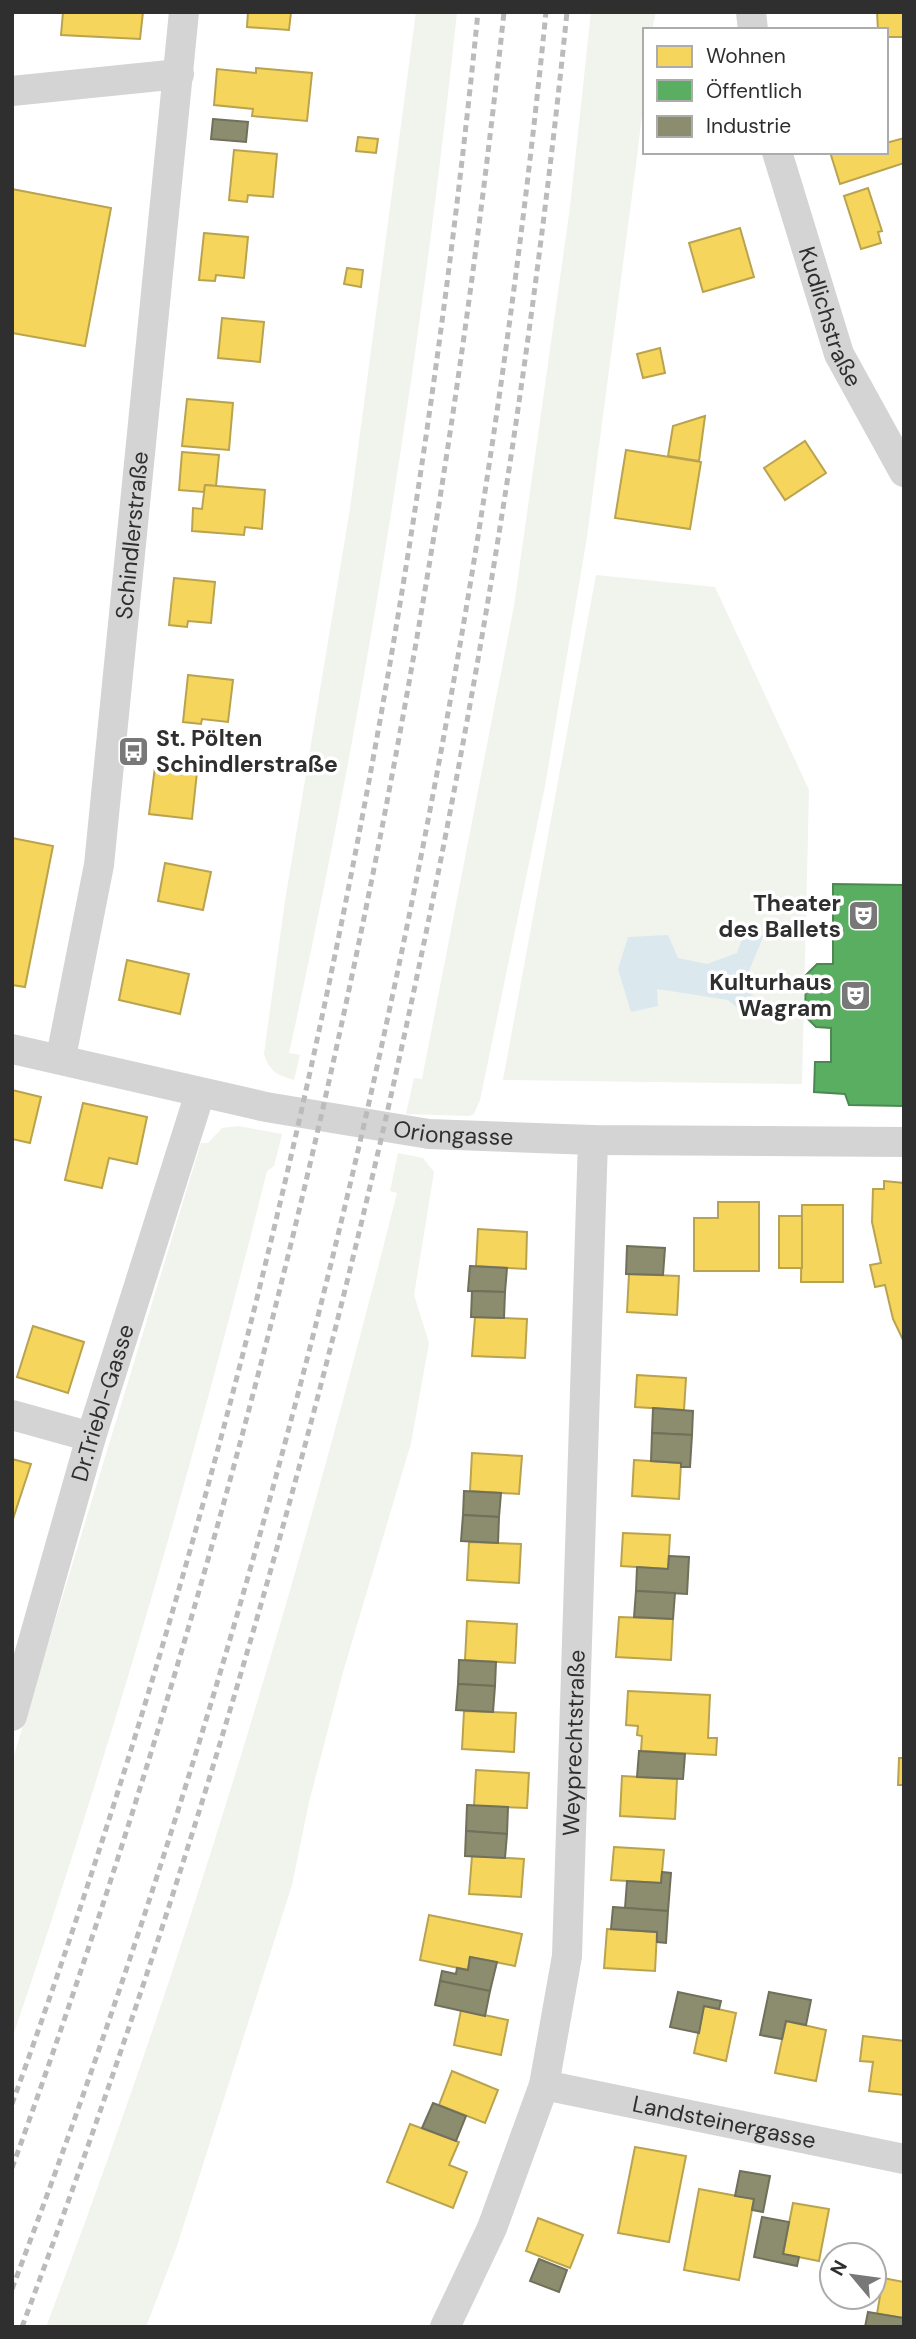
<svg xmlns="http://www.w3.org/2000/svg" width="916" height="2339" font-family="'DM Sans',sans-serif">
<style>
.green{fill:#f1f3ed}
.water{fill:#dbe9ef}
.homes{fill:#f6d55c;stroke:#baa34e;stroke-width:2}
.public{fill:#5aae61;stroke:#4d8852;stroke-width:2}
.industry{fill:#8c8c6e;stroke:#70705b;stroke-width:2}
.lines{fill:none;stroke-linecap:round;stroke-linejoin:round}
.street{stroke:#d4d4d4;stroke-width:30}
.rail{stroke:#bbb;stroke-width:5;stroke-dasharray:7 5;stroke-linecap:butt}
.labels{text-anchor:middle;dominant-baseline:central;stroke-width:7;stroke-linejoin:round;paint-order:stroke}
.street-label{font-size:23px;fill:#2f2f2f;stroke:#fff}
.poi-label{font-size:23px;font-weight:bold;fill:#2f2f2f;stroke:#fff;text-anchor:end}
</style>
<rect width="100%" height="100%" fill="#fff"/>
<g class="green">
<path d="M416 12H457C420 362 365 709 289 1053L300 1055 294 1080C277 1075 270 1072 264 1054L285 901 350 509Z"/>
<path d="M591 12H656L652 30H645V89L636 165 587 537 545 786 480 1100 474 1114 469 1116 406 1114 414 1078 422 1079 514 606 570 207Z"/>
<path d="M596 575 715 587 809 790 802 1084 503 1080Z"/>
<path d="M238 1126 282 1134 274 1166 267 1171C194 1464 109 1753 12 2039V1762L201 1143H208L222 1128Z"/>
<path d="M398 1153 423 1158 434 1172 414 1295 429 1343 411 1443 343 1672 309 1802 292 1885 177 2246 146 2327H46C187 1956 300 1578 397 1193L390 1191Z"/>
</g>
<path class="water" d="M668 935 678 958 707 964 737 953 743 936 764 935 748 973 754 1003 747 1016 728 1000 657 989 658 1006 631 1012 618 969 628 937Z"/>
<g class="homes">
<path d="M63 12H143L140 39 61 35Z"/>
<path d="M248 12H291L289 30 247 27Z"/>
<path d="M877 12H904V37H886V30H878Z"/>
<path d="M256 68 312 73 307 121 252 116 253 109 214 105 217 69 256 73Z"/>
<path d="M358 137 378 139 376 153 356 151Z"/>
<path d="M904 138V163L840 184 830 152H886V143Z"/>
<path d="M234 150 277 154 273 197 248 195 247 202 229 200Z"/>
<path d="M868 188 882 231 878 232 881 243 861 249 844 196Z"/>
<path d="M12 189 111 208 85 346 12 333Z"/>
<path d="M740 228 754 277 703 292 689 243Z"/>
<path d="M204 233 248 237 244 278 216 275 215 281 199 280Z"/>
<path d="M347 268 363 270 361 287 344 284Z"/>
<path d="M222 318 264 322 260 362 218 358Z"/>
<path d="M660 348 665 373 643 378 637 354Z"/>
<path d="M187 399 233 403 229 450 182 446Z"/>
<path d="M705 416 699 461 668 456 673 426Z"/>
<path d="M805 441 826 473 785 500 764 468Z"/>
<path d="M626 450 701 462 690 529 615 518Z"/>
<path d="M182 452 219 455 216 486 205 485 204 492 179 490Z"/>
<path d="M205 485 265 490 262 529 245 527 244 535 192 531 193 508 202 509Z"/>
<path d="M174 578 215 582 211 623 188 621 187 627 169 625Z"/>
<path d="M188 675 233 680 228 722 202 719 201 724 183 722Z"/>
<path d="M155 767 197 772 192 819 149 814Z"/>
<path d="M12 838 53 846 25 987 12 985Z"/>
<path d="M165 863 211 872 203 910 158 901Z"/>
<path d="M127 960 189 974 180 1014 119 1000Z"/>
<path d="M12 1090 41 1097 30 1143 12 1139Z"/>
<path d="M83 1103 147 1117 137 1164 109 1158 102 1188 65 1180Z"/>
<path d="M884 1181 904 1183V1342L893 1319 885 1285 875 1287 870 1265 881 1263 872 1222 873 1189H884Z"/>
<path d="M718 1202H759V1271H694V1218H718Z"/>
<path d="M802 1205H843V1282H801Z"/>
<rect x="779" y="1216" width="23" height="52"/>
<path d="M478 1229 527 1232 526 1269 476 1266Z"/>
<path d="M629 1274 679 1276 677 1315 627 1312Z"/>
<path d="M475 1317 527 1319 525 1358 472 1356Z"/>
<path d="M33 1326 84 1342 68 1393 17 1377Z"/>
<path d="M637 1375 686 1378 684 1410 635 1407Z"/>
<path d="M472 1453 522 1456 519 1494 470 1491Z"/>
<path d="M12 1459 31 1464 12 1522Z"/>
<path d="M634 1460 681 1463 679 1499 632 1496Z"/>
<path d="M623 1533 670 1535 668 1569 621 1566Z"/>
<path d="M469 1542 521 1544 519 1583 467 1580Z"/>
<path d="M619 1617 673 1619 671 1660 616 1657Z"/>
<path d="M467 1621 517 1624 515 1663 465 1660Z"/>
<path d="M628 1691 710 1695 708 1738H717L716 1755 641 1751 642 1736 637 1735 638 1726 626 1725Z"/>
<path d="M464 1711 516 1713 514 1752 462 1749Z"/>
<path d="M899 1758H904V1785H898Z"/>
<path d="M476 1770 529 1773 527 1808 474 1806Z"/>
<path d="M622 1776 677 1779 675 1819 620 1816Z"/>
<path d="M614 1847 664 1850 661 1883 611 1880Z"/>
<path d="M472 1856 524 1859 521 1897 469 1894Z"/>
<path d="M429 1915 522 1934 515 1966 470 1957 468 1970 420 1960Z"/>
<path d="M607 1929 657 1932 655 1971 604 1968Z"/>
<path d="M704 2006 736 2013 726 2061 694 2053Z"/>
<path d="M461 2010 508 2020 501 2055 454 2045Z"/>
<path d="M786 2021 826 2030 816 2081 775 2073Z"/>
<path d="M863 2036 904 2041V2095L869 2091 873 2062 860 2061Z"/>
<path d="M452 2071 498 2090 485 2123 439 2105Z"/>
<path d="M410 2124 459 2142 449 2165 467 2172 453 2208 387 2182Z"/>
<path d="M635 2147 686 2156 669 2242 618 2233Z"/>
<path d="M699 2189 754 2199 739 2280 684 2270Z"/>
<path d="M793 2203 829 2209 819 2261 783 2254Z"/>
<path d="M538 2218 583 2235 570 2268 526 2251Z"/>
<path d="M883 2278 904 2282V2318L877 2314Z"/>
</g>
<path class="public" d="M833 884 904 885V1106L849 1105 845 1094 814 1092 815 1062H831V1028L816 1027 805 1016 806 975 817 964H833Z"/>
<g class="industry">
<path d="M213 119 248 122 246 142 211 139Z"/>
<path d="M627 1246 665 1248 663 1275 626 1274Z"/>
<path d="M470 1266 507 1268 505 1292 468 1291Z"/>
<path d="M472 1291 505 1292 504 1318 471 1317Z"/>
<path d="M653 1408 693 1411 692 1435 652 1433Z"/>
<path d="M652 1433 692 1435 690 1467H681V1463L651 1461Z"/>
<path d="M464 1491 501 1493 499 1517 463 1515Z"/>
<path d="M463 1515 499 1517 498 1543 461 1541Z"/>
<path d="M669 1556 689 1557 687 1594 636 1591 637 1567 668 1569Z"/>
<path d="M636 1591 675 1593 673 1619 634 1617Z"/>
<path d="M459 1660 496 1662 495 1686 458 1684Z"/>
<path d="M458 1684 495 1686 493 1712 456 1710Z"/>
<path d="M639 1751 685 1754 683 1779 637 1777Z"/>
<path d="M467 1805 508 1807 507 1834 466 1831Z"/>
<path d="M466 1831 507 1834 505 1858 465 1856Z"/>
<path d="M662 1872 671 1873 668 1911 625 1908 627 1881 661 1883Z"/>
<path d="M613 1907 668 1911 666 1943 657 1942V1932L611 1929Z"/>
<path d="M470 1957 497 1962 490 1991 440 1981 442 1971 456 1974 457 1968 468 1970Z"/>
<path d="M440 1981 490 1991 485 2016 435 2005Z"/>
<path d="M678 1992 721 2001 719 2009 704 2006 699 2033 670 2027Z"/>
<path d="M769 1992 811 2000 806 2025 786 2021 782 2039 760 2035Z"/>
<path d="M433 2103 466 2116 456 2141 422 2128Z"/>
<path d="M740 2171 770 2176 763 2212 752 2210 754 2199 735 2196Z"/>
<path d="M762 2217 789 2222 783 2254 799 2257 797 2266 754 2257Z"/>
<path d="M539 2259 567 2270 559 2292 530 2281Z"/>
<path d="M868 2312 904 2318V2327H865Z"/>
</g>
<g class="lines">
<g class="street">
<path d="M751 12 753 30"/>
<path d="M12 91 179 74"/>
<path id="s1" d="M777 152 839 354 904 472"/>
<path id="s2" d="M12 1049 266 1107 429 1134 593 1140 904 1142"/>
<path id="s3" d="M61 1057 99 865 184 12"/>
<path d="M12 1415 91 1437"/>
<path id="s4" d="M12 1716 91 1437 200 1093"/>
<path id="s5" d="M544 2085 904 2159"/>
<path id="s6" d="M445 2327 492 2228 544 2085 567 1956 593 1140"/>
</g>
<g class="rail">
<path d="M12 2104C256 1431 407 724 478 12"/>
<path d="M12 2168C266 1467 425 753 504 12"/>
<path d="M12 2289C290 1557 468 790 546 12"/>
<path d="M22 2327C304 1576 486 810 567 12"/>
</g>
</g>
<defs>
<symbol id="bus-square" viewBox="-11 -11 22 22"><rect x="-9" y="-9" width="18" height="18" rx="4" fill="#787878" stroke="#fff"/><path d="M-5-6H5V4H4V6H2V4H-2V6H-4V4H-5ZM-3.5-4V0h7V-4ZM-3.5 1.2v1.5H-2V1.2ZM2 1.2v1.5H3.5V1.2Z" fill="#fff"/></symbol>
<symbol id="theatre-square" viewBox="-11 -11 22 22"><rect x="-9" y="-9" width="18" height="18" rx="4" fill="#787878" stroke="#fff"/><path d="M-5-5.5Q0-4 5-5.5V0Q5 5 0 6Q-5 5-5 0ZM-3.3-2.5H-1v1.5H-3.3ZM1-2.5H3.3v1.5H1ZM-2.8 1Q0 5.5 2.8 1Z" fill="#fff"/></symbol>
</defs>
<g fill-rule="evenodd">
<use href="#bus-square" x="116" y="734" width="35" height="35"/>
<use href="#theatre-square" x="846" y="898" width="35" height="35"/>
<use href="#theatre-square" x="838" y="978" width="35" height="35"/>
</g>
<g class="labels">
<g class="street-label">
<text stroke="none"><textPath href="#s1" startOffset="173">Kudlichstraße</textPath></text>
<text stroke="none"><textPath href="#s3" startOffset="527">Schindlerstraße</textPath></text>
<text stroke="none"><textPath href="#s2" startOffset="450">Oriongasse</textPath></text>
<text stroke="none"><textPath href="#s4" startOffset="326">Dr.Triebl-Gasse</textPath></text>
<text stroke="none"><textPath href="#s6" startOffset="606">Weyprechtstraße</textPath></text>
<text stroke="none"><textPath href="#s5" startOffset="184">Landsteinergasse</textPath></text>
</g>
<g class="poi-label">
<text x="156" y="738" text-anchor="start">St. Pölten<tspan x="156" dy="26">Schindlerstraße</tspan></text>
<text x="841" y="903">Theater<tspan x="841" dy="26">des Ballets</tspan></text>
<text x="832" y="982">Kulturhaus<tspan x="832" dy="26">Wagram</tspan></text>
</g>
</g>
<rect width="916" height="2339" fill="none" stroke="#2f2f2f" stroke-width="28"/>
<rect x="643" y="28" width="245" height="126" fill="#ffffff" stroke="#acacac" stroke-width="2"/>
<rect x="657" y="46" width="35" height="21" fill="#f6d55c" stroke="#acacac" stroke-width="2"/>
<text x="706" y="63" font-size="21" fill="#2f2f2f">Wohnen</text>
<rect x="657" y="80" width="35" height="21" fill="#5aae61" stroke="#acacac" stroke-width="2"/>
<text x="706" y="98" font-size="21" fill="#2f2f2f">Öffentlich</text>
<rect x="657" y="116" width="35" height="21" fill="#8c8c6e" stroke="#acacac" stroke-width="2"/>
<text x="706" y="133" font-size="21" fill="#2f2f2f">Industrie</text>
<g transform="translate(853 2276) rotate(299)"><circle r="33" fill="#ffffff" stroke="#acacac" stroke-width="2"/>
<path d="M0-5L12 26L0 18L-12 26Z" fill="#787878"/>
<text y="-10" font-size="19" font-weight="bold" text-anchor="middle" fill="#2f2f2f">N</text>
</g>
</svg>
